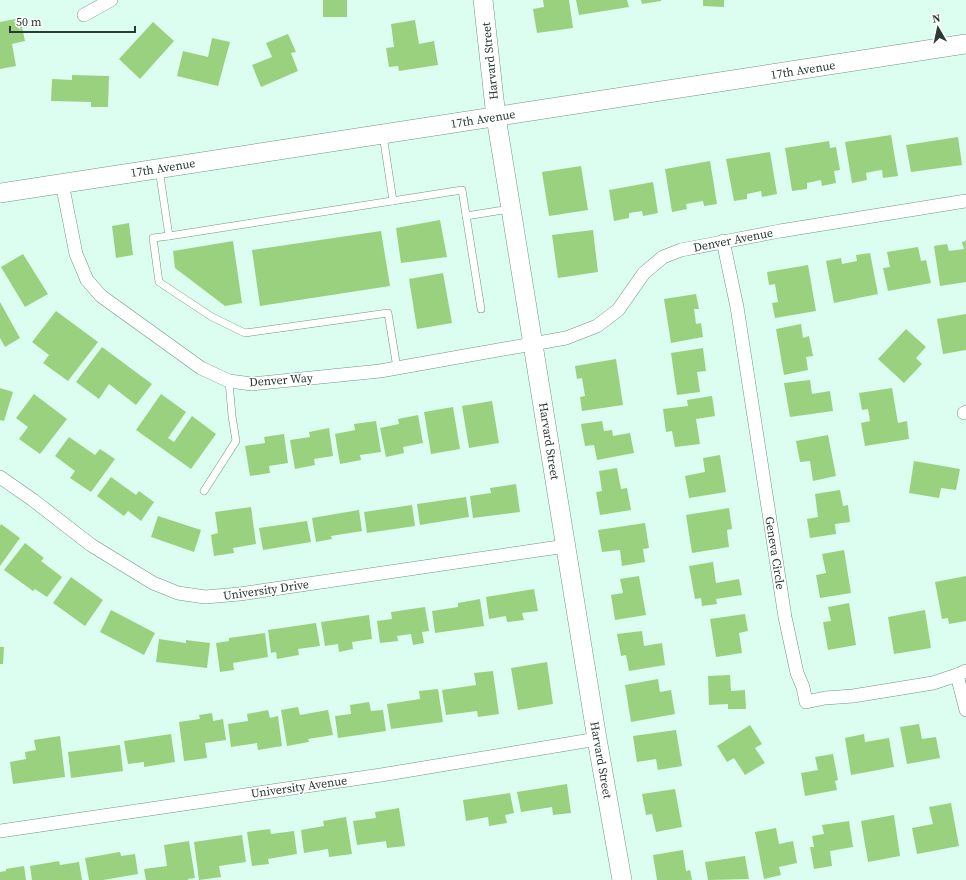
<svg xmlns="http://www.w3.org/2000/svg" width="966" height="880" font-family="'Source Serif 4',serif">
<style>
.building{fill:#9ad17e}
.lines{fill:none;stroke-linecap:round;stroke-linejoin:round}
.lane-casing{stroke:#6e9586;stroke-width:8}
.street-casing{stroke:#6e9586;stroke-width:14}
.secondary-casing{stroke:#6e9586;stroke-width:20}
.lane{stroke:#fff;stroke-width:7}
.street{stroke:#fff;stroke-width:13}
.secondary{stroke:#fff;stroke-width:19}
.labels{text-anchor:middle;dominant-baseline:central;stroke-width:3;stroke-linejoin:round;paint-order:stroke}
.street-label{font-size:12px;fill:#2a3a34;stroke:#fff}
</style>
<rect width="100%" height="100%" fill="#dcfef0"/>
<g class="building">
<rect x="323" y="0" width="24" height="17"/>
<path d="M543 0H569L573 28 537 33 533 9 544 7Z"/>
<path d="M576 0H627L629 7 579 15Z"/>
<path d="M641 0H661V1L642 4Z"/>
<path d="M703 0H724V7L703 6Z"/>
<path d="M20 18 25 41 12 44 16 66 0 69V22Z"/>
<path d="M415 20 419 44 434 41 438 65 399 71 398 66 389 67 386 48 394 47 391 24Z"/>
<path d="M153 22 174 41 140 79 119 59Z"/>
<path d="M288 34 296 52 291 53 298 71 261 87 252 65 272 57 266 43Z"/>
<path d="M212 38 230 42 218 86 177 76 183 51 208 57Z"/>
<path d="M72 75 109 76 108 107H91V102L51 101 52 79 72 80Z"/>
<path d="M891 135 898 176 883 178 882 170 875 171 866 173 867 180 852 183 845 142Z"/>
<path d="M958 137 962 165 911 172 906 145Z"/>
<path d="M829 141 830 148 836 147 840 170 834 171 836 183 822 186 821 180 807 183V189L792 191 785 148Z"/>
<path d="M770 152 777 194 762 197 761 191 747 194V199L734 201 726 159Z"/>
<path d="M710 161 717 204 704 206 703 201 686 204 687 209 672 212 665 169Z"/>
<path d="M581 166 588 210 549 216 542 172Z"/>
<path d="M653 182 658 213 643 216 642 211 629 213V218L614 221 609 190Z"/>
<path d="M440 220 447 257 401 263 396 228Z"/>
<path d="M129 223 133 255 116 258 112 226Z"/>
<path d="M593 230 598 272 558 278 552 235Z"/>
<path d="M381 231 390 286 260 306 252 250Z"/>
<path d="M233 241 242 303 225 306 175 268 173 251Z"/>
<path d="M966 241V282L940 286 934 246 947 244 949 251 964 249 962 242Z"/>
<path d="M918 247 921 261 926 260 931 283 888 291 883 268 890 267 887 252Z"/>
<path d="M870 253 878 294 834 303 826 261 841 258 842 264 857 261 856 255Z"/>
<path d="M23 254 48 294 25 307 1 267Z"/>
<path d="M808 265 816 311 775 318 772 303 778 302 775 284 769 285 767 272Z"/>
<path d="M443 273 452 323 417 329 409 279Z"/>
<path d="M696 294 699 309H694L696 324 701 323 703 337 671 343 664 299Z"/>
<path d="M0 302 20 338 5 347 0 338Z"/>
<path d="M56 311 98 342 68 381 43 363 49 355 32 342Z"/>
<path d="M966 314V350L943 354 937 319Z"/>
<path d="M801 324 803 338 809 336 813 356 806 357 808 370 784 375 776 329Z"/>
<path d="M906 329 926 347 916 358 922 364 904 383 878 359Z"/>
<path d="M102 347 152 384 136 405 109 384 99 399 76 382Z"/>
<path d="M703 348 706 371 697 372 700 392 677 395 671 353Z"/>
<path d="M616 359 623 405 582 411 580 397 585 396 582 378 577 379 575 366Z"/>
<path d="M810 380 812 394 830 391 833 411 790 417 784 383Z"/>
<path d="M0 388 13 392 4 421 0 420Z"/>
<path d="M892 388 898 423 907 421 909 439 865 446 861 423 870 421 868 409 862 410 859 393Z"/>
<path d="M34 394 67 419 40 454 19 439 28 427 16 418Z"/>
<path d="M161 394 186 412 168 438 174 442 192 416 216 434 191 469 136 430Z"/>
<path d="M712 396 715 416 696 419 700 444 675 447 672 431 666 432 663 409 688 406 687 400Z"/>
<path d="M492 401 499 443 469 448 462 406Z"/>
<path d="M453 407 460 449 431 454 424 412Z"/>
<path d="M418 415 423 443 403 447 404 453 386 457 380 428 399 424 398 419Z"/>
<path d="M376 421 381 452 360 455 361 460 340 464 335 434 355 430 354 424Z"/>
<path d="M602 421 604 431 612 430 613 436 630 433 634 453 597 460 594 445 585 446 581 424Z"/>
<path d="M329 428 333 456 314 459 315 465 295 469 290 440 310 437 309 432Z"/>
<path d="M284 434 288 463 269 466 270 473 250 476 245 446 265 443 264 437Z"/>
<path d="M828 435 836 476 813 481 810 461 800 462 796 441Z"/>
<path d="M69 437 95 455 100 449 115 459 91 492 70 478 75 471 55 456Z"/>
<path d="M720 455 726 492 689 498 685 476 705 472 703 458Z"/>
<path d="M914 461 960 469 956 490 941 488 939 498 909 493Z"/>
<path d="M617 468 621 489 627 488 631 510 600 515 596 492 602 491 599 471Z"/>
<path d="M111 477 136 495 139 491 154 502 141 521 128 511 124 516 97 496Z"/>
<path d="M516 484 520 512 473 518 470 496 491 493 490 488Z"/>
<path d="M840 490 843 506 848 505 850 522 835 524 836 534 810 538 807 519 818 517 815 494Z"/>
<path d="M466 497 469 517 420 525 417 504Z"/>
<path d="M412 505 415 526 367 533 364 512Z"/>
<path d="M251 507 256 544 233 548 234 553 214 556 211 535 218 533 215 512Z"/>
<path d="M729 508 732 529 727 530 729 547 692 553 686 515Z"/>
<path d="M359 510 362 531 331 536 332 539 316 542 312 518Z"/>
<path d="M158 516 201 530 194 552 151 537Z"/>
<path d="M307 521 311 542 263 550 259 528Z"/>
<path d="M645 523 649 548 643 549 645 562 622 566 620 550 602 552 598 530Z"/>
<path d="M1 524 20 538 0 566V526Z"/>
<path d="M25 543 44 558 41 561 62 577 47 597 35 589 33 591 4 570Z"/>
<path d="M844 550 851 593 820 598 816 575 826 573 822 554Z"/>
<path d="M713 562 716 583 739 579 742 595 716 599 717 604 702 606 701 598 695 599 689 566Z"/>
<path d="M639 576 646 615 615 620 611 595 623 593 620 579Z"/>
<path d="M966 576V621L949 624 948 618 942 619 935 582Z"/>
<path d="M71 577 103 600 85 626 53 603Z"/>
<path d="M534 589 538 611 522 613 524 620 507 622 506 616 489 619 486 597Z"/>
<path d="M480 599 484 626 435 633 432 611 458 607V603Z"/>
<path d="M849 603 856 645 828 650 823 622 831 621 828 607Z"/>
<path d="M425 607 429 631 422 632 424 643 413 645 411 634 397 636 398 641 380 643 377 621 392 619 391 612Z"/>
<path d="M111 610 155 633 144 655 100 632Z"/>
<path d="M925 610 931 648 894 654 888 617Z"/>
<path d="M745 614 748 631 739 633 742 653 716 657 710 619Z"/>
<path d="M369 615 372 639 352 642 353 649 339 652 338 644 325 646 321 622Z"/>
<path d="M316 623 320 646 298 649 299 655 277 659 276 652 271 653 268 630Z"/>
<path d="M642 631 644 646 662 643 665 665 629 671 626 655 621 656 617 634Z"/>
<path d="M265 633 268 657 233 663 234 670 220 672 216 643 229 641V638Z"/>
<path d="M159 639 186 643V640L210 643 207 668 156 662Z"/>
<path d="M0 647H4L3 664H0Z"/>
<path d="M547 662 553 704 518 710 511 668Z"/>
<path d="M493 671 499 714 478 717 477 711 446 715 442 690 476 685 474 673Z"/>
<path d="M730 675 731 691 745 690 746 709H728V704L709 705 708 676Z"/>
<path d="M658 679 660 692 671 690 675 714 631 722 625 685Z"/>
<path d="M438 689 443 722 391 729 387 704 420 699 419 691Z"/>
<path d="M369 702 371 711 383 710 386 731 338 738 335 716 351 714 350 705Z"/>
<path d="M298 707 300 715 328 710 333 735 308 739 309 742 287 746 281 710Z"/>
<path d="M268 710 270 718 278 716 282 746 258 750 257 743 231 747 228 724 248 721 247 714Z"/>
<path d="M212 713 213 721 223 719 226 740 205 743 207 758 184 761 179 722 200 719 199 715Z"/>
<path d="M919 724 922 739 936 737 940 758 907 764 900 727Z"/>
<path d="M750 725 762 744 755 748 765 763 745 775 734 758 727 762 717 746Z"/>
<path d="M676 730 682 766 658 770 656 759 637 762 633 736Z"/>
<path d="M171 734 175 762 144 767V762L128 764 124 741Z"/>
<path d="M864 734 865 742 889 738 894 767 851 775 845 738Z"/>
<path d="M60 736 65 777 13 784 10 762 26 759 25 752 36 750 34 740Z"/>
<path d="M120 745 123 771 71 778 68 752Z"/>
<path d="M833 754 838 780 835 781 837 790 805 796 801 773 818 770 815 757Z"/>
<path d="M567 784 571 813 553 815 552 807 521 812 517 792Z"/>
<path d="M675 789 682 827 656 832 652 814 646 815 642 794Z"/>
<path d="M510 793 514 813 505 815 507 823 489 826 488 817 466 821 463 800Z"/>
<path d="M951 803 959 846 917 854 912 828 933 824 929 807Z"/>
<path d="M399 808 405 846 387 848 386 841 357 845 353 821 376 818 375 812Z"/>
<path d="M894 815 900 856 868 862 861 821Z"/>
<path d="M346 817 352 854 329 857 328 849 304 853 301 830 324 826 323 821Z"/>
<path d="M849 821 853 847 830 851 832 866 814 869 810 847H814L812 836 824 834 822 825Z"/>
<path d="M776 828 779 844 793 841 797 863 779 867 781 875 764 879 755 832Z"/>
<path d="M270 829 271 834 294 831 297 854 268 859 269 864 252 866 247 832Z"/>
<path d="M242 835 246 862 219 866 221 877 199 880 194 842Z"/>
<path d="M189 841 195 878 188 879V880H146L144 869 167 866 164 845Z"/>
<path d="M683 850 686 871 690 870 692 880H657L653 855Z"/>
<path d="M120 852 121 856 135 854 138 874 103 880H89L85 858Z"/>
<path d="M745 856 749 879 708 880 705 862Z"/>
<path d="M59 861 60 865 79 862 82 880H32L30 866Z"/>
<path d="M24 866 26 880H0V872L6 871V869Z"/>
</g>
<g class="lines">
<defs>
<g id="lane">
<path d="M383 135 393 201"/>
<path d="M159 169 169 236 462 190 481 309"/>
<path d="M466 216 510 209"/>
<path d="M169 236 153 238 159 282 212 317 245 333 388 313 397 368"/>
<path d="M204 491 236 441 232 416 229 381"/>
</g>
<g id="street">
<path d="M84 15 111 0"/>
<path d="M62 183 76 254 87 280 101 296 201 368 229 381 252 384 380 371 566 338 597 326 618 310 644 273 663 257 681 250 780 231 966 201"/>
<path d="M723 241 737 307 785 617 797 673 803 687 806 702 825 698 853 696 933 683 957 675 966 671"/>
<path d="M964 413 966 412"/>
<path d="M0 477 33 500 91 545 153 583 178 593 205 597 240 594 566 546"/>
<path d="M957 675 966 710"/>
<path d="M0 831 381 775 597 739"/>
</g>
<g id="secondary">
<path d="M483 0 496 117 511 209 597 739 622 880"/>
<path d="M0 193 966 44"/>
</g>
</defs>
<use href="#lane" class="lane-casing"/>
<use href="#street" class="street-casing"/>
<use href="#secondary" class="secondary-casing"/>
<use href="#lane" class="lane"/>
<use href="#street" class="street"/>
<use href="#secondary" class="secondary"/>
</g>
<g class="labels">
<g class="street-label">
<text transform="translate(490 61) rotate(-96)">Harvard Street</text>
<text transform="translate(803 70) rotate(-9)">17th Avenue</text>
<text transform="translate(483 119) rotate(-9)">17th Avenue</text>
<text transform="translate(163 168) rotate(-9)">17th Avenue</text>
<text transform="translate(733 240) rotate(-11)">Denver Avenue</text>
<text transform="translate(281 380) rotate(-4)">Denver Way</text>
<text transform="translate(549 441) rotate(81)">Harvard Street</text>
<text transform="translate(775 553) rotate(81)">Geneva Circle</text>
<text transform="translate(266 590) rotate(-8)">University Drive</text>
<text transform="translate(601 760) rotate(80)">Harvard Street</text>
<text transform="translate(299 787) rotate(-8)">University Avenue</text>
</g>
</g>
<g transform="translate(938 28) rotate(351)" stroke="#ffffff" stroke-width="3" paint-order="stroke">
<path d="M0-3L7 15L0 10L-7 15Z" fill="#2a3a34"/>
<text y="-6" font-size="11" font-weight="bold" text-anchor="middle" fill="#2a3a34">N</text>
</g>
<path d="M10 26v6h125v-6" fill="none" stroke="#2a3a34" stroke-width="2"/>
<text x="16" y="26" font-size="12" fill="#2a3a34" stroke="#ffffff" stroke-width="3" paint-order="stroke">50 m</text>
</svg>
